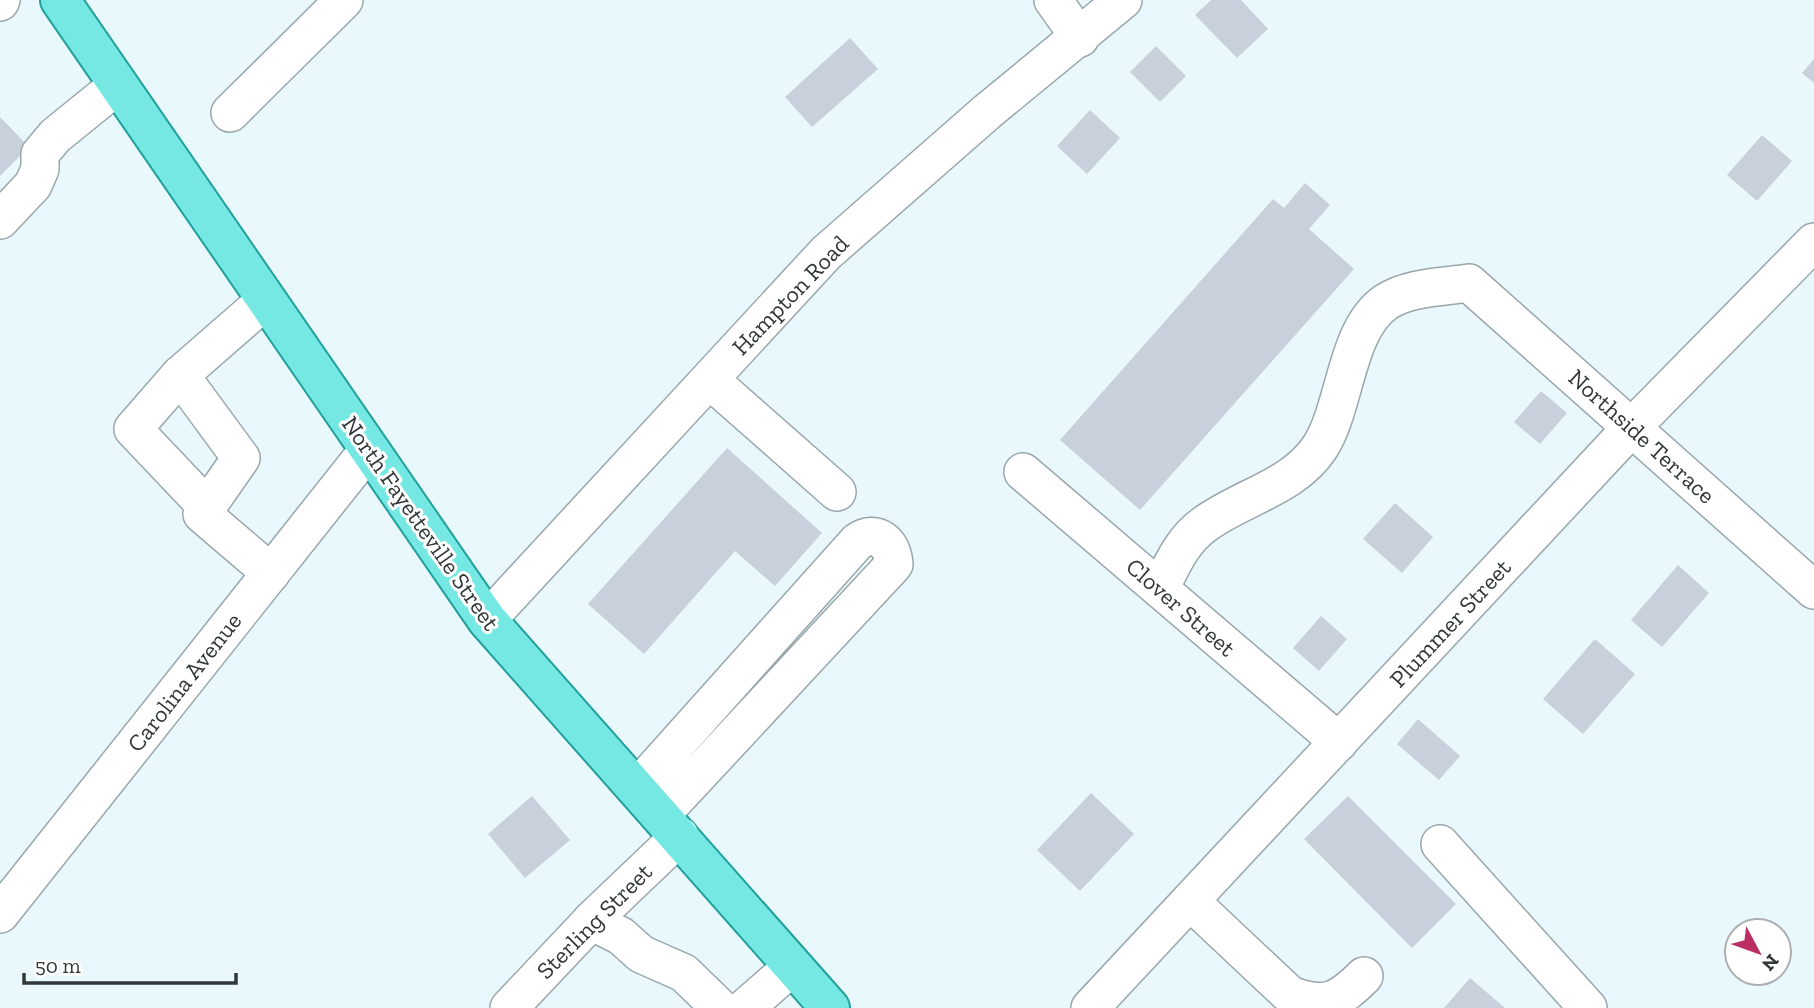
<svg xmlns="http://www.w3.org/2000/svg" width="1814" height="1008" font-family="'Zilla Slab',serif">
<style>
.building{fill:#c8d1db}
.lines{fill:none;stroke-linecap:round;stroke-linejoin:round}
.minor-casing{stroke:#99a7ab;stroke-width:40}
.major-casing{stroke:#21a09c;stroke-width:42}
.minor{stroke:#fff;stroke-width:37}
.major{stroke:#75e8e3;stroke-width:38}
.labels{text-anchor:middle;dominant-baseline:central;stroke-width:6;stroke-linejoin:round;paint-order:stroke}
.street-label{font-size:24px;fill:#313739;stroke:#fff}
</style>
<rect width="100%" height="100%" fill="#e9f8fd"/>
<g class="building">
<path d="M1211 0H1241L1268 29 1237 58 1195 15Z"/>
<path d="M850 38 878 69 812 127 785 97Z"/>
<path d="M1156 46 1186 76 1160 102 1130 72Z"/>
<path d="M1814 59V83L1802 73Z"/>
<path d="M1090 110 1120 138 1087 174 1057 146Z"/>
<path d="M0 117 29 147 0 176Z"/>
<path d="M1762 135 1792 161 1757 201 1727 175Z"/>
<path d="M1305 183 1330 205 1309 229 1354 269 1140 510 1060 440 1273 199 1284 208Z"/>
<path d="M1541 391 1567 413 1540 444 1514 422Z"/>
<path d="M727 448 822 533 775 586 735 551 644 654 588 604Z"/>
<path d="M1395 503 1433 537 1402 573 1363 539Z"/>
<path d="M1678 565 1709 593 1662 647 1631 620Z"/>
<path d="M1321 616 1347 639 1319 671 1293 648Z"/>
<path d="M1595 639 1635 674 1583 734 1543 699Z"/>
<path d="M1418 719 1460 756 1439 780 1397 744Z"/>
<path d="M1091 793 1134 834 1080 891 1037 850Z"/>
<path d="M532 796 570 840 525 878 488 834Z"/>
<path d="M1348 796 1456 904 1412 948 1304 839Z"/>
<path d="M1470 978 1505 1008H1444Z"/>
</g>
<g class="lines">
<defs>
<g id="minor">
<path d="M1053 0 1080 38"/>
<path d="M0 2 1 0"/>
<path d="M230 113 344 0"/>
<path d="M0 220 33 185 40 169V154L55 136 118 85"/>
<path d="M180 375 241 458 202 514 271 573"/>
<path d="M710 380 837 492"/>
<path d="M1023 472 1339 742"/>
<path d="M207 507 133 429 180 375 266 300"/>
<path d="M1160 589C1172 565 1182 540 1205 524 1242 497 1294 487 1320 447 1346 407 1345 330 1386 302 1409 287 1442 287 1469 283L1814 590"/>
<path d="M487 620 826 253 988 111 1123 0"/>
<path d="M637 788 857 542C877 528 892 543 894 564L887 572 661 815"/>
<path d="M1440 844 1588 1008"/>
<path d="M1190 901 1290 995C1325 1008 1338 1002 1364 976"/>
<path d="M0 914 369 449"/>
<path d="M591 921 621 936 641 954 684 973 720 1008"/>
<path d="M509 1008 593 919 680 836"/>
<path d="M745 1008 793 966"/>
<path d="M1090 1008 1633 426 1814 242"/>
</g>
<path id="major" d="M60 0 487 620 830 1008"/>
</defs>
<use href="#minor" class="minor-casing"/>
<use href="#major" class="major-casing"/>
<use href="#minor" class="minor"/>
<use href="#major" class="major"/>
</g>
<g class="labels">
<g class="street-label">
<text transform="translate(790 295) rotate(-46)">Hampton Road</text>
<text transform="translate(1642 436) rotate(42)">Northside Terrace</text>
<text transform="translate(421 523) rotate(55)">North Fayetteville Street</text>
<text transform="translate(1181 607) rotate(41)">Clover Street</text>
<text transform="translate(1450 623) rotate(-47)">Plummer Street</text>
<text transform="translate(184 682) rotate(-52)">Carolina Avenue</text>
<text transform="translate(594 921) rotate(-45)">Sterling Street</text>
</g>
</g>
<g transform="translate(1758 952) rotate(131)"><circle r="33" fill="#ffffff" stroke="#adafb0" stroke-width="2"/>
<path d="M0-5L12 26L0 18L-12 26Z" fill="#ba2e63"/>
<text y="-10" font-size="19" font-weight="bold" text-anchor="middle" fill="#313739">N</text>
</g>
<path d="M24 973v10h212v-10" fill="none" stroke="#313739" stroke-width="3.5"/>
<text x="35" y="973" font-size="21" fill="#313739" stroke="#ffffff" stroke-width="5" paint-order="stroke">50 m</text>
</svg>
